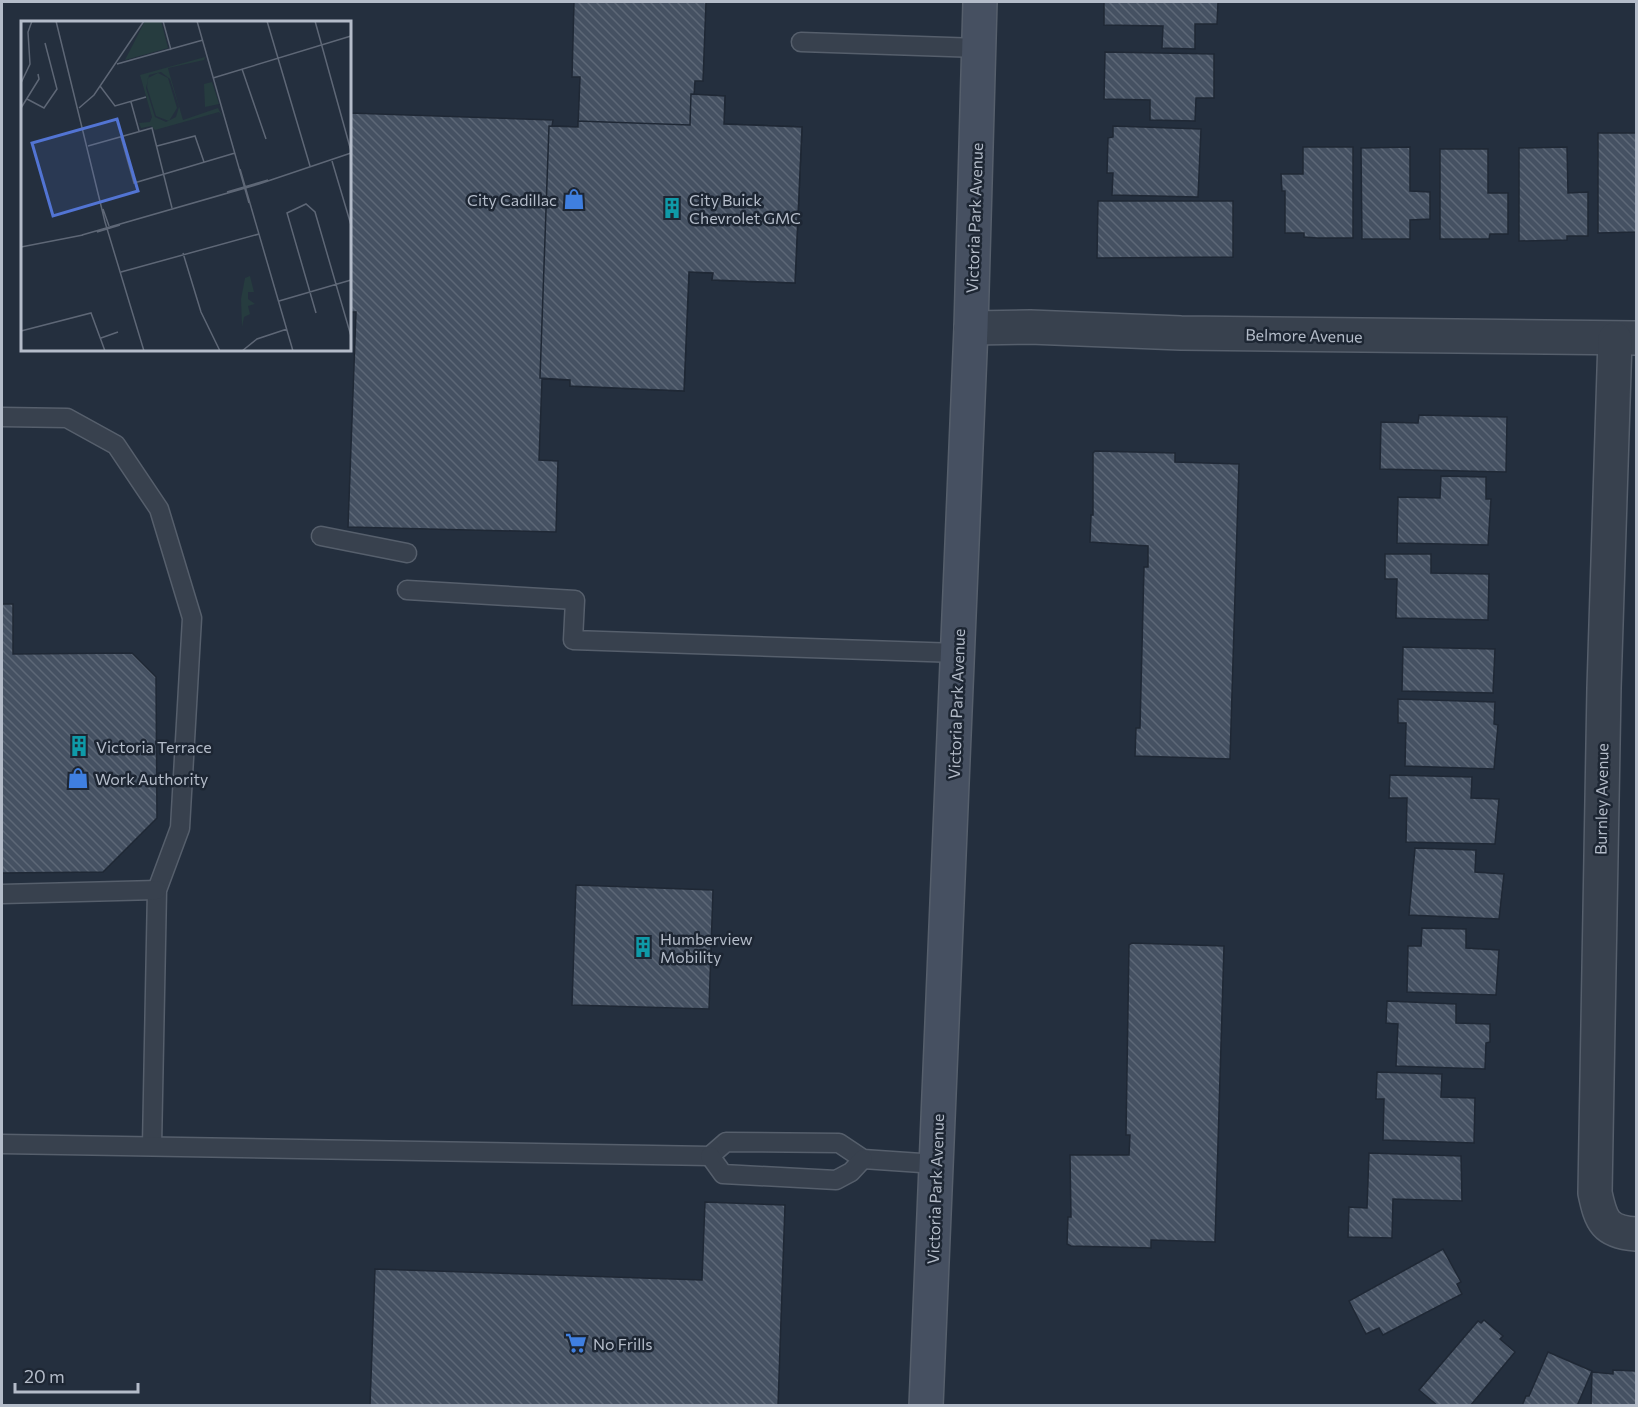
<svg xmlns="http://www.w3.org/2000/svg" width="1638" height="1407" font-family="Commissioner,sans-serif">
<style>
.building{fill:url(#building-back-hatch);stroke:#1f2835;stroke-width:1.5}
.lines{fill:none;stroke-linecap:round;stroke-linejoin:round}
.service-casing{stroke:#565f6c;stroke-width:21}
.minor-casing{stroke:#565f6c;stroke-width:36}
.secondary-casing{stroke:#565f6c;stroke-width:36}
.service{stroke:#38414e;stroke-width:18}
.minor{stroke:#38414e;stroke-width:33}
.secondary{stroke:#465061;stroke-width:33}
.labels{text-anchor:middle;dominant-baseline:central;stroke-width:5;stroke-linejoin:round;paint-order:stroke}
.poi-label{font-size:16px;fill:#b4bcc9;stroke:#1d2633;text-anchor:start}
.street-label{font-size:16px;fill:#b4bcc9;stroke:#1d2633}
.inset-road{fill:none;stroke:#5e6776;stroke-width:1.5}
.view{fill:#5274d3;fill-opacity:0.15;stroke:#5274d3;stroke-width:3}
.inset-edge{fill:none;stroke:#b4bcc9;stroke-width:3}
</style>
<defs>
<pattern id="building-back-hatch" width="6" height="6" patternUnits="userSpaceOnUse" patternTransform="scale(1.5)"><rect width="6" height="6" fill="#455162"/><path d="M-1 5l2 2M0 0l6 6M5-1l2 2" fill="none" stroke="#5d6877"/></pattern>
</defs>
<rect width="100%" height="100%" fill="#242f3e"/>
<g class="building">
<path d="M574 2H706L703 81H695L694 95 725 96 724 124 802 127 795 283 712 280 713 273 689 272 684 391 570 386V380L542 379 539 460 558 461 556 532 348 527 356 312H350V113L553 120 552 126 578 127 580 77H572Z"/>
<path d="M1104 2H1218L1217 24H1195V49L1162 48 1163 26 1104 25Z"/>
<path d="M1105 52 1214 54V98H1196L1195 121 1150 120V100L1104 99Z"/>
<path d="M691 94 725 96 724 124 802 127 795 283 712 280 713 273 689 272 684 391 570 386V380L540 378 549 126 578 127V121L690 125Z"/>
<path d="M1113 126 1201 129 1198 197 1112 195 1113 173H1107L1108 138 1113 137Z"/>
<path d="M1598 133H1636V232L1598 233Z"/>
<path d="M1303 147H1353V238H1317L1304 237V233H1285V191H1282L1281 174H1303Z"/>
<path d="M1410 147V191L1430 192V219L1410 220V239H1362L1361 148Z"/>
<path d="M1567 147 1568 193 1588 192V236H1567V240L1519 241V148Z"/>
<path d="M1440 149H1488V193H1508V234H1490L1489 239H1440Z"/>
<path d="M1098 201H1233V257L1097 258Z"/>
<path d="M1419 415 1507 417 1506 472 1380 469 1381 422 1418 423Z"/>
<path d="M1095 451 1175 453V462L1239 464 1230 759 1135 756 1136 728H1140L1144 567H1148V546L1090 542 1091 515H1093V453Z"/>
<path d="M1441 476 1486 477V499H1491L1488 545 1397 543 1398 497 1440 498Z"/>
<path d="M1385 554H1431V573L1489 574 1488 620 1396 618 1397 579H1385Z"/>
<path d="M2 568V604H13V654L132 653 156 677 157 818 103 872 2 873Z"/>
<path d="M1403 647 1495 649 1493 693 1402 691Z"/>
<path d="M1398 699 1495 702 1494 724 1498 725 1494 769 1405 766 1406 723H1398Z"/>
<path d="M1390 775 1472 777 1471 798 1499 799 1495 844 1406 842 1407 798H1389Z"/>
<path d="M1415 848 1476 850 1475 872 1504 874 1499 919 1409 915Z"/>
<path d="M576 885 713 890 709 1009 572 1005Z"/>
<path d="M1422 928 1466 929V948L1499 950 1496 995 1407 992 1408 946H1421Z"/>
<path d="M1132 943 1224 946 1215 1242 1151 1240V1248L1071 1246 1067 1244 1068 1217H1071L1070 1155H1129L1130 1135H1126L1129 945Z"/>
<path d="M1387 1001 1456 1004V1023L1490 1024V1042L1486 1043 1485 1069 1396 1066 1398 1024 1386 1023Z"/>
<path d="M1377 1072 1442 1074 1441 1097 1475 1098 1474 1143 1383 1140 1384 1099H1376Z"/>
<path d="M1369 1153 1461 1156 1462 1201 1393 1199 1392 1238 1348 1237 1349 1207 1367 1208Z"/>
<path d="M705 1202 785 1205 778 1406H370L375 1269 702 1280Z"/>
<path d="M1443 1249 1461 1282 1457 1284 1462 1294 1383 1335 1379 1328 1366 1334 1349 1301Z"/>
<path d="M1484 1320 1503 1336 1500 1339 1515 1352 1470 1406H1438L1419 1390 1478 1321 1481 1323Z"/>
<path d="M1548 1352 1592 1371 1577 1406H1522L1526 1396H1529Z"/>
<path d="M1613 1370 1636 1371V1406H1591L1592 1372 1613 1374Z"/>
</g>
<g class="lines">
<defs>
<g id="service">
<path d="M801 42 979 48"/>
<path d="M2 417 67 418 116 445 159 509 192 618 180 828 157 890 152 1146"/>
<path d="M321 536 407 553"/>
<path d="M407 590 575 600 573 640 958 653"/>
<path d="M2 894 157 890"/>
<path d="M2 1144 710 1156 726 1142 839 1143 863 1159 936 1164"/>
<path d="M710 1156 723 1174 836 1180 851 1172 863 1159"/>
</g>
<g id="minor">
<path d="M971 328 1030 327 1181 333 1636 338"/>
<path d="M1615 339 1604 688 1595 1193C1601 1221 1605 1232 1636 1234"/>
</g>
<path id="secondary" d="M926 1406 971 328 980 2"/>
</defs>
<use href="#service" class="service-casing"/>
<use href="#minor" class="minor-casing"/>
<use href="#secondary" class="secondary-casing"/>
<use href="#service" class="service"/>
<use href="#minor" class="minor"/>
<use href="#secondary" class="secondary"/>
</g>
<defs>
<symbol id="shop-bare" viewBox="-9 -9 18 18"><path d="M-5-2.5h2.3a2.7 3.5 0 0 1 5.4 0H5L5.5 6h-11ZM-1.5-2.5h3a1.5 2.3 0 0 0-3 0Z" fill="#3f7fe0" stroke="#1d2633" stroke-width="2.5" paint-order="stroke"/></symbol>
<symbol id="building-bare" viewBox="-9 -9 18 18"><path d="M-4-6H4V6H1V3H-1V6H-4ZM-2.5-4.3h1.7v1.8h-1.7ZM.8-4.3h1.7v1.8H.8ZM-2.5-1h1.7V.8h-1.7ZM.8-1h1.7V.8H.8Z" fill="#0f9aa8" stroke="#1d2633" stroke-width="2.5" paint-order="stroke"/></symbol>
<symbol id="supermarket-bare" viewBox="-9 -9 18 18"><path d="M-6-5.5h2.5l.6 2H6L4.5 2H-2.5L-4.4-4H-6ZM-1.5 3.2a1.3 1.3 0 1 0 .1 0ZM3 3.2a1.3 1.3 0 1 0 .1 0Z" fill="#3f7fe0" stroke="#1d2633" stroke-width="2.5" paint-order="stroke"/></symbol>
</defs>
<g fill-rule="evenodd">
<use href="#shop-bare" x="559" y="184" width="30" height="30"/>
<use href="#building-bare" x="657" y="193" width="30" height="30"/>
<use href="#building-bare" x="64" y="731" width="30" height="30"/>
<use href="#shop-bare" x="63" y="763" width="30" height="30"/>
<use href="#building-bare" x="628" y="932" width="30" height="30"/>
<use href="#supermarket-bare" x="561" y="1328" width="30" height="30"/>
</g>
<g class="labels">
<g class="poi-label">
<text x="557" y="199" text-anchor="end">City Cadillac</text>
<text x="689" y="199">City Buick<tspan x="689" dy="18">Chevrolet GMC</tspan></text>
<text x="96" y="746">Victoria Terrace</text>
<text x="95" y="778">Work Authority</text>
<text x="660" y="938">Humberview<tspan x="660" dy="18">Mobility</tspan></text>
<text x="593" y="1343">No Frills</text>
</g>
<g class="street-label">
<text transform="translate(974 218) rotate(-88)">Victoria Park Avenue</text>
<text transform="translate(1304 335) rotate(1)">Belmore Avenue</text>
<text transform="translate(956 704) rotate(-88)">Victoria Park Avenue</text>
<text transform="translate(1601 799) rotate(-89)">Burnley Avenue</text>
<text transform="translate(935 1189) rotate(-88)">Victoria Park Avenue</text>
</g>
</g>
<g transform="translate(21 21)">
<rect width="330" height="330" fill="#242f3e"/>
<path d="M124 0H140L147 27 104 39ZM184 36 183 39 147 47 148 51 162 99 197 87 202 97 198 91 134 109 130 105 120 107 118 102 129 101 131 96 119 54ZM140 51 149 58 158 86 155 96 145 101 134 96 125 67 128 54ZM137 52 147 57 156 87 148 100 135 95 126 66 127 57ZM191 61 198 83 184 86 183 63ZM229 255 233 271H227V278L234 283 227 285 229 293 223 296 221 306 220 278 224 257Z" fill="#263c3f" fill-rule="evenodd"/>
<path class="inset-road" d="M35 0 84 201 123 330M142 0 150 29M176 0 228 182M246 0 289 145M294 0 330 130M96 43 182 19M221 48 245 118M192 57 330 15M0 62 9 43 7 11 11 0M79 65 94 85 125 76M6 78 23 87 36 68 24 22M110 81 118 110M0 87 18 58 17 53M58 87 73 74 123 0M100 116 113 162 214 132M67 125 131 107 151 187M136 125 174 115 183 141M311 140 330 204M219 148 272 330M206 171 247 159M82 188 88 205M76 211 99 204M61 214 238 163 330 132M0 226 62 214M162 232 180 291 199 330M100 251 238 213M258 280 330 259M295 292 266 192 285 183 294 191 330 315M0 310 70 292 84 330M80 317 97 311M221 330 236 318 266 308"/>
<path class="view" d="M96 98 117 170 32 195 11 122Z"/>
<rect width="330" height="330" class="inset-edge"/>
</g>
<rect width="1638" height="1407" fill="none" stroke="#b4bcc9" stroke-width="6"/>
<path d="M15 1383v9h123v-9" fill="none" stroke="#b4bcc9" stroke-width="3"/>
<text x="24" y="1383" font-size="18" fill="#b4bcc9" stroke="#1d2633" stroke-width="4.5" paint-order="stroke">20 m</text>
</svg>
